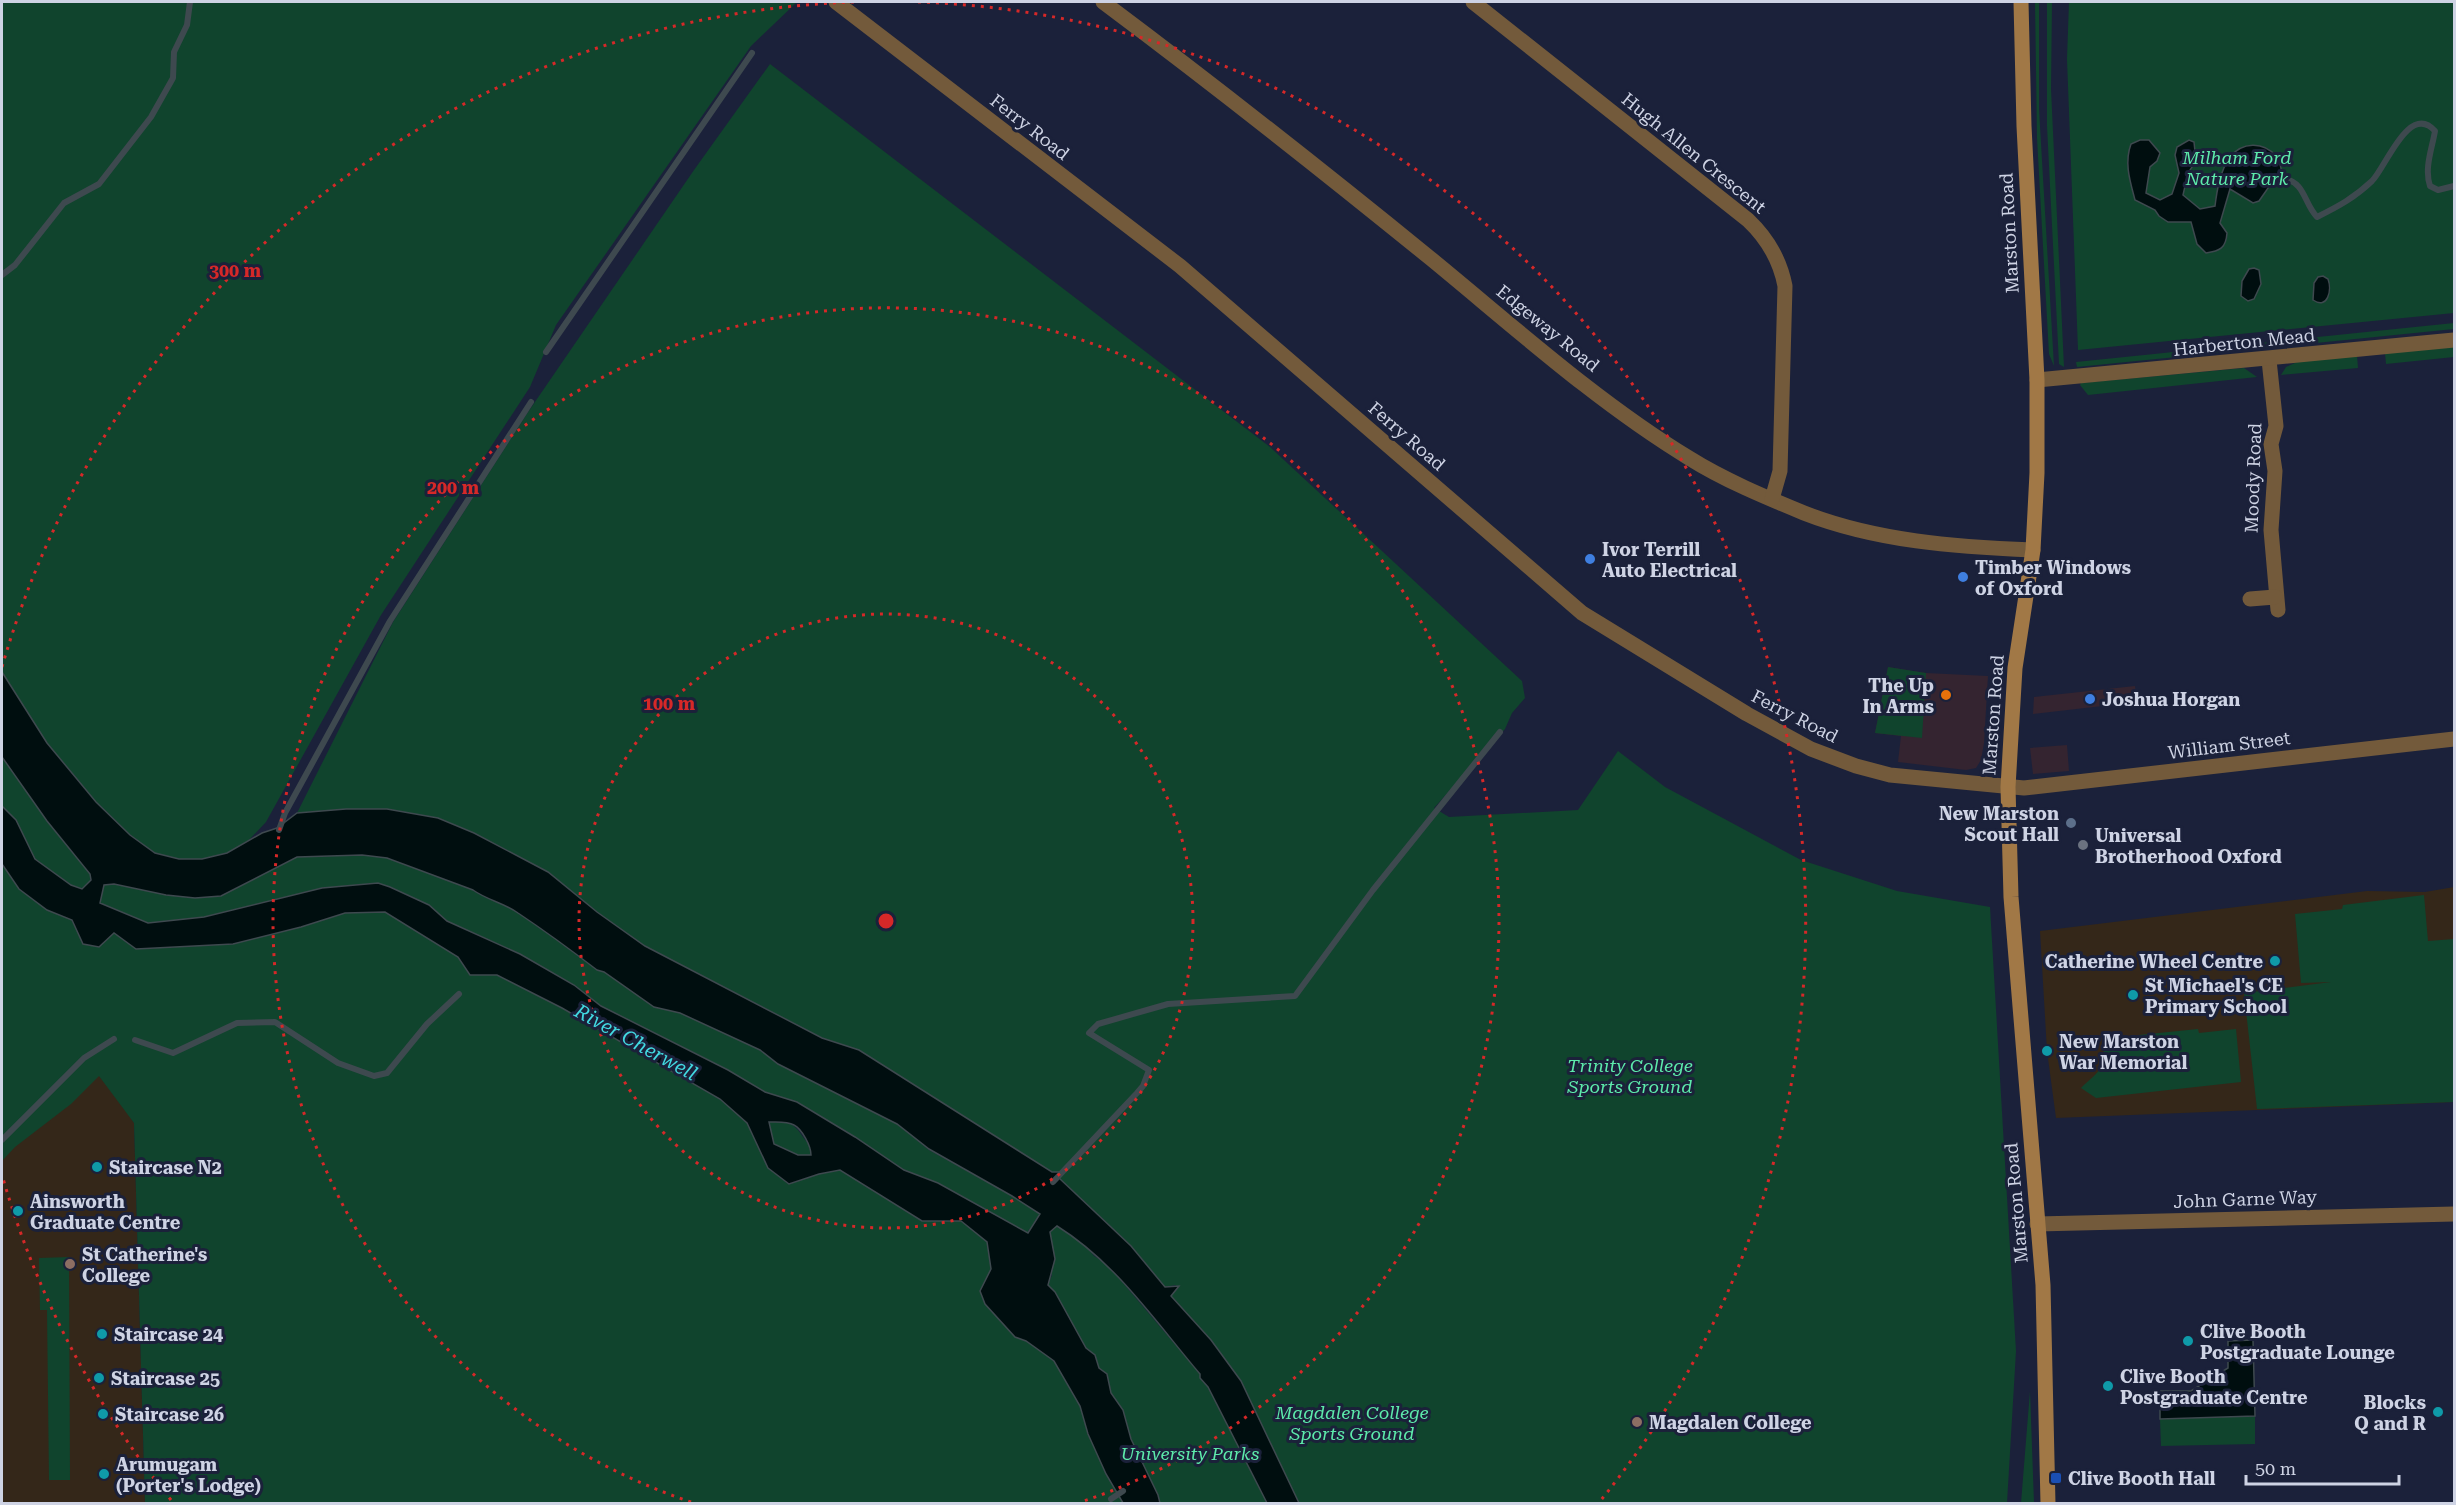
<svg xmlns="http://www.w3.org/2000/svg" width="2456" height="1505" font-family="'Roboto Serif',serif">
<style>
.commercial{fill:#342430}
.education{fill:#342719}
.green{fill:#10442d}
.water{fill:#000e0f;stroke:#3e494f;stroke-width:1.5;fill-rule:evenodd}
.lines{fill:none;stroke-linecap:round;stroke-linejoin:round}
.stream{stroke:#3e494f;stroke-width:6}
.street{stroke:#735a3b;stroke-width:15}
.secondary{stroke:#a17846;stroke-width:15}
.ring{fill:none;stroke:#d62828;stroke-width:3;stroke-dasharray:3 6}
.shop-dot{fill:#3f7fe0;stroke:#1b213a;stroke-width:2}
.food-dot{fill:#e8710a;stroke:#1b213a;stroke-width:2}
.service-dot{fill:#5c6f8a;stroke:#1b213a;stroke-width:2}
.worship-dot{fill:#6b7280;stroke:#1b213a;stroke-width:2}
.culture-dot{fill:#0f9aa8;stroke:#1b213a;stroke-width:2}
.education-dot{fill:#8d6e63;stroke:#1b213a;stroke-width:2}
.transit-dot{fill:#1a4fb4;stroke:#1b213a;stroke-width:2}
.labels{text-anchor:middle;dominant-baseline:central;stroke-width:6;stroke-linejoin:round;paint-order:stroke}
.street-label{font-size:18px;fill:#ced3e4;stroke:#1b213a}
.park-label{font-size:18px;font-style:italic;fill:#5debab;stroke:#1b213a}
.poi-label{font-size:18px;font-weight:bold;fill:#ced3e4;stroke:#1b213a;text-anchor:start}
.water-label{font-size:20px;font-style:italic;fill:#42d9e1;stroke:#1b213a}
.centre{fill:#d62828;stroke:#1b213a;stroke-width:3}
.ring-label{font-size:18px;text-anchor:middle;font-weight:bold;fill:#d62828;stroke:#1b213a;stroke-width:6;stroke-linejoin:round;paint-order:stroke}
</style>
<rect width="100%" height="100%" fill="#1b213a"/>
<g class="commercial">
<path d="M1888 667 1926 673 1988 676 1984 743 1981 760 1976 768 1966 770 1898 762 1901 736 1875 733Z"/>
<path d="M2135 686 2137 702 2033 714 2034 697Z"/>
<path d="M2067 745 2069 771 2033 774 2030 748Z"/>
</g>
<g class="education">
<path d="M2454 887V1102L2056 1118 2047 1051 2040 931 2367 891 2425 892Z"/>
<path d="M93 1052 134 1123 145 1503 2 1504V1143Z"/>
</g>
<g class="green">
<path d="M2 2H797L751 46 556 325 530 387 381 615 266 822 249 840 227 853 202 859H179L155 853 130 835 96 802 47 743 2 672Z"/>
<path d="M2035 2H2039V109L2054 366 2049 354 2037 138Z"/>
<path d="M2047 2H2052L2051 89 2064 367 2059 364 2047 126Z"/>
<path d="M2069 2H2454V313L2078 350 2067 59Z"/>
<path d="M770 64 1270 447 1522 681 1525 698 1512 713 1505 729 1434 808 1449 817 1578 810 1618 751 1665 787 1801 860 1897 891 1990 907 2016 1351 2007 1503H1299L1241 1381 1211 1340 1171 1296 1176 1285 1165 1287 1131 1246 1058 1177V1172H1052L859 1050 822 1038 645 946 597 912 346 809 297 813 393 622 526 415 694 170Z"/>
<path d="M2454 323V329L2077 367 2076 362Z"/>
<path d="M2454 346V357L2386 364 2385 353Z"/>
<path d="M2357 355 2358 368 2281 375 2286 367 2297 362Z"/>
<path d="M2244 368 2257 377 2088 395 2080 385 2081 383 2092 382Z"/>
<path d="M1888 667 1926 673 1922 738 1875 733Z"/>
<path d="M2 757 47 821 90 874V881L103 889 104 885 114 884 166 895 195 898 221 896 297 857 362 855 387 858 473 890C487 900 504 903 518 913 545 931 571 950 597 970L604 972 654 1006 680 1013 760 1050 778 1064 897 1124 929 1150 1012 1196 1041 1214 1034 1222 1050 1232 1056 1226 1083 1243 1094 1256 1107 1264 1200 1374V1378L1208 1387 1267 1503H1160L1158 1495 1131 1439 1123 1410 1111 1393 1107 1374 1099 1368 1095 1355 1086 1348 1055 1292 1048 1285 1052 1275 1029 1229 1028 1233 938 1183 904 1170 855 1137 797 1102 765 1093 728 1070 601 1006 574 985 520 954 447 921 429 905 390 887 378 883 322 888 204 917 147 923 100 903 82 889 71 885 35 859 16 820 2 806Z"/>
<path d="M2 864 19 889 47 910 72 920 83 944 114 933 301 927 345 913 385 912 458 957 470 975H497L562 1008 720 1099 747 1123 768 1168 789 1184 819 1174 840 1170 922 1221H961L987 1242 991 1269 980 1291 1015 1337 1026 1341 1054 1361 1080 1406 1088 1434 1123 1503H145L134 1123 99 1076 71 1104 15 1147 2 1161Z"/>
<path d="M2424 895 2428 941 2454 939V1102L2257 1109 2244 993 2331 982 2301 983 2295 914 2342 909 2343 905Z"/>
<path d="M2198 1029 2199 1033 2236 1029 2241 1082 2096 1098 2081 1088C2098 1071 2102 1074 2104 1048L2139 1044V1035Z"/>
<path d="M769 1122C787 1122 793 1121 803 1137 808 1143 811 1147 811 1155H798L774 1144Z"/>
<path d="M69 1257 70 1480H49L47 1310H40L39 1258Z"/>
<path d="M2030 1391 2034 1503H2021Z"/>
<path d="M2255 1416V1444L2161 1446 2160 1419Z"/>
</g>
<g class="water">
<path d="M2140 140H2149L2160 153 2157 161 2150 167 2146 193 2160 200 2172 194 2179 173 2175 155 2177 147 2189 140 2194 142 2196 161 2188 173 2183 195 2200 209 2215 206C2217 190 2220 171 2230 157 2242 142 2263 141 2276 156 2281 161 2281 171 2283 178L2268 188 2259 201 2253 203 2230 189 2220 223 2227 233C2226 248 2220 251 2206 253L2197 244 2191 222H2168L2159 216 2155 210 2135 200C2130 181 2124 163 2131 144Z"/>
<path d="M2254 268 2259 270 2261 284 2254 299 2248 301 2241 296 2242 281 2249 269Z"/>
<path d="M2323 276 2328 279C2332 290 2328 310 2313 300L2314 283 2318 277Z"/>
<path d="M2 672 47 743 96 802 130 835 155 853 179 859H202L227 853 262 833 277 828 297 813 346 809H387L438 818 474 833 548 872 597 912 645 946 822 1038 859 1050 1052 1172H1059L1058 1177 1131 1246 1165 1287 1179 1286 1171 1296 1211 1340 1241 1381 1299 1503H1267L1208 1387 1200 1378V1374C1155 1321 1116 1263 1057 1226L1050 1232 1055 1259 1048 1285 1055 1292 1086 1348 1095 1355 1099 1368 1107 1374 1111 1393 1123 1410 1131 1439 1158 1495 1160 1503H1123L1106 1474 1088 1434 1080 1406 1054 1361 1026 1341 1015 1337 985 1304 980 1291 991 1269 987 1242 961 1221H922L840 1170 819 1174 789 1184 768 1168 747 1123 720 1099 562 1008 497 975H470L458 957 385 912 345 913 301 927 233 944 136 949 114 933 99 947 83 944 72 920 47 910 19 889 2 864V806L16 820 35 859 71 885 82 889 91 880 90 874 47 821 2 757ZM362 855 387 858 473 890C487 900 504 903 518 913 545 931 571 950 597 970L604 972 654 1007 680 1013 760 1050 778 1064 897 1124 929 1149 1012 1196 1040 1214 1028 1233 938 1183 904 1170 855 1137 797 1102 765 1092 728 1070 601 1006 574 985 520 954 447 921 429 905 390 887 378 883 322 888 204 917 148 923 100 903 104 885 114 884 166 895 195 898 221 896 297 857ZM769 1122C777 1122 787 1121 794 1125 802 1129 811 1146 811 1155H798L774 1144Z"/>
<path d="M2253 1340 2255 1416 2160 1419V1391H2191L2228 1368V1341Z"/>
</g>
<g class="lines">
<g class="stream">
<path d="M2283 178C2306 183 2303 202 2317 217 2339 206 2354 198 2372 181 2386 167 2409 102 2435 131 2432 149 2424 168 2430 186L2438 190 2454 186"/>
<path d="M2 275 15 265 64 203 99 184 151 117 173 78 174 52 187 25 190 2"/>
<path d="M546 352 752 53"/>
<path d="M279 830 285 813 390 621 531 402"/>
<path d="M135 1040 173 1053 237 1023 275 1022 338 1063 374 1076 387 1073 427 1024 459 994"/>
<path d="M2 1140 84 1058 114 1039"/>
<path d="M1053 1182 1137 1093 1143 1086 1149 1070 1089 1033 1098 1024 1168 1004 1295 996 1373 890 1500 732"/>
<path d="M1111 1499 1123 1491"/>
</g>
<g class="street">
<path d="M836 2 1180 266 1582 613 1747 714 1811 749 1856 766 1890 775 2024 788 2454 739"/>
<path d="M1103 2C1214 85 1323 171 1430 258 1513 326 1597 402 1689 458 1724 480 1765 497 1804 513 1876 541 1955 547 2033 550"/>
<path d="M1473 2 1748 220C1767 238 1780 260 1785 286L1780 471 1772 499"/>
<path d="M2269 360 2276 426 2271 444 2275 471 2271 530 2278 610"/>
<path d="M2037 380 2454 340"/>
<path d="M2250 599 2275 597"/>
<path d="M2037 1224 2454 1214"/>
</g>
<path class="secondary" d="M2021 2 2024 126 2037 380V473L2033 550 2015 668 2008 787 2011 897 2043 1285 2048 1504"/>
</g>
<g class="ring">
<circle cx="886" cy="921" r="307"/>
<path d="M691 1502A613 613 0 1 1 1081 1502"/>
<path d="M171 1500A920 920 0 0 1 2 1175M2 667A920 920 0 0 1 854 2M918 2A920 920 0 0 1 1601 1500"/>
</g>
<g class="shop-dot">
<circle cx="1590" cy="559" r="6"/>
<circle cx="1963" cy="577" r="6"/>
<circle cx="2090" cy="699" r="6"/>
</g>
<circle class="food-dot" cx="1946" cy="695" r="6"/>
<circle class="service-dot" cx="2071" cy="823" r="6"/>
<circle class="worship-dot" cx="2083" cy="845" r="6"/>
<g class="culture-dot">
<circle cx="2275" cy="961" r="6"/>
<circle cx="2133" cy="995" r="6"/>
<circle cx="2047" cy="1051" r="6"/>
<circle cx="97" cy="1167" r="6"/>
<circle cx="18" cy="1211" r="6"/>
<circle cx="102" cy="1334" r="6"/>
<circle cx="2188" cy="1341" r="6"/>
<circle cx="99" cy="1378" r="6"/>
<circle cx="2108" cy="1386" r="6"/>
<circle cx="2438" cy="1412" r="6"/>
<circle cx="103" cy="1414" r="6"/>
<circle cx="104" cy="1474" r="6"/>
</g>
<g class="education-dot">
<circle cx="70" cy="1264" r="6"/>
<circle cx="1637" cy="1422" r="6"/>
</g>
<rect class="transit-dot" x="2050" y="1472" width="12" height="12" rx="3"/>
<g class="labels">
<g class="street-label">
<text transform="translate(1030 127) rotate(38)">Ferry Road</text>
<text transform="translate(1694 153) rotate(39)">Hugh Allen Crescent</text>
<text transform="translate(2009 233) rotate(-93)">Marston Road</text>
<text transform="translate(1548 328) rotate(39)">Edgeway Road</text>
<text transform="translate(2244 342) rotate(-6)">Harberton Mead</text>
<text transform="translate(1407 436) rotate(41)">Ferry Road</text>
<text transform="translate(2253 478) rotate(-88)">Moody Road</text>
<text transform="translate(1993 715) rotate(-86)">Marston Road</text>
<text transform="translate(1795 716) rotate(27)">Ferry Road</text>
<text transform="translate(2229 745) rotate(-7)">William Street</text>
<text transform="translate(2245 1199) rotate(-2)">John Garne Way</text>
<text transform="translate(2016 1203) rotate(-95)">Marston Road</text>
</g>
<g class="park-label">
<text x="2237" y="157">Milham Ford<tspan x="2237" dy="21">Nature Park</tspan></text>
<text x="1630" y="1065">Trinity College<tspan x="1630" dy="21">Sports Ground</tspan></text>
<text x="1352" y="1412">Magdalen College<tspan x="1352" dy="21">Sports Ground</tspan></text>
<text x="1190" y="1453">University Parks</text>
</g>
<g class="poi-label">
<text x="1602" y="549">Ivor Terrill<tspan x="1602" dy="21">Auto Electrical</tspan></text>
<text x="1975" y="567">Timber Windows<tspan x="1975" dy="21">of Oxford</tspan></text>
<text x="1934" y="685" text-anchor="end">The Up<tspan x="1934" dy="21">In Arms</tspan></text>
<text x="2102" y="699">Joshua Horgan</text>
<text x="2059" y="813" text-anchor="end">New Marston<tspan x="2059" dy="21">Scout Hall</tspan></text>
<text x="2095" y="835">Universal<tspan x="2095" dy="21">Brotherhood Oxford</tspan></text>
<text x="2263" y="961" text-anchor="end">Catherine Wheel Centre</text>
<text x="2145" y="985">St Michael's CE<tspan x="2145" dy="21">Primary School</tspan></text>
<text x="2059" y="1041">New Marston<tspan x="2059" dy="21">War Memorial</tspan></text>
<text x="109" y="1167">Staircase N2</text>
<text x="30" y="1201">Ainsworth<tspan x="30" dy="21">Graduate Centre</tspan></text>
<text x="82" y="1254">St Catherine's<tspan x="82" dy="21">College</tspan></text>
<text x="2200" y="1331">Clive Booth<tspan x="2200" dy="21">Postgraduate Lounge</tspan></text>
<text x="114" y="1334">Staircase 24</text>
<text x="2120" y="1376">Clive Booth<tspan x="2120" dy="21">Postgraduate Centre</tspan></text>
<text x="111" y="1378">Staircase 25</text>
<text x="2426" y="1402" text-anchor="end">Blocks<tspan x="2426" dy="21">Q and R</tspan></text>
<text x="115" y="1414">Staircase 26</text>
<text x="1649" y="1422">Magdalen College</text>
<text x="116" y="1464">Arumugam<tspan x="116" dy="21">(Porter's Lodge)</tspan></text>
<text x="2068" y="1478">Clive Booth Hall</text>
</g>
<g class="water-label">
<text transform="translate(636 1042) rotate(29)">River Cherwell</text>
</g>
</g>
<circle cx="886" cy="921" r="9" class="centre"/>
<g class="ring-label">
<text x="235" y="277">300 m</text>
<text x="453" y="494">200 m</text>
<text x="669" y="710">100 m</text>
</g>
<rect width="2456" height="1505" fill="none" stroke="#ced3e4" stroke-width="6"/>
<path d="M2246 1475v9h153v-9" fill="none" stroke="#ced3e4" stroke-width="3"/>
<text x="2255" y="1475" font-size="18" fill="#ced3e4" stroke="#1b213a" stroke-width="4.5" paint-order="stroke">50 m</text>
</svg>
